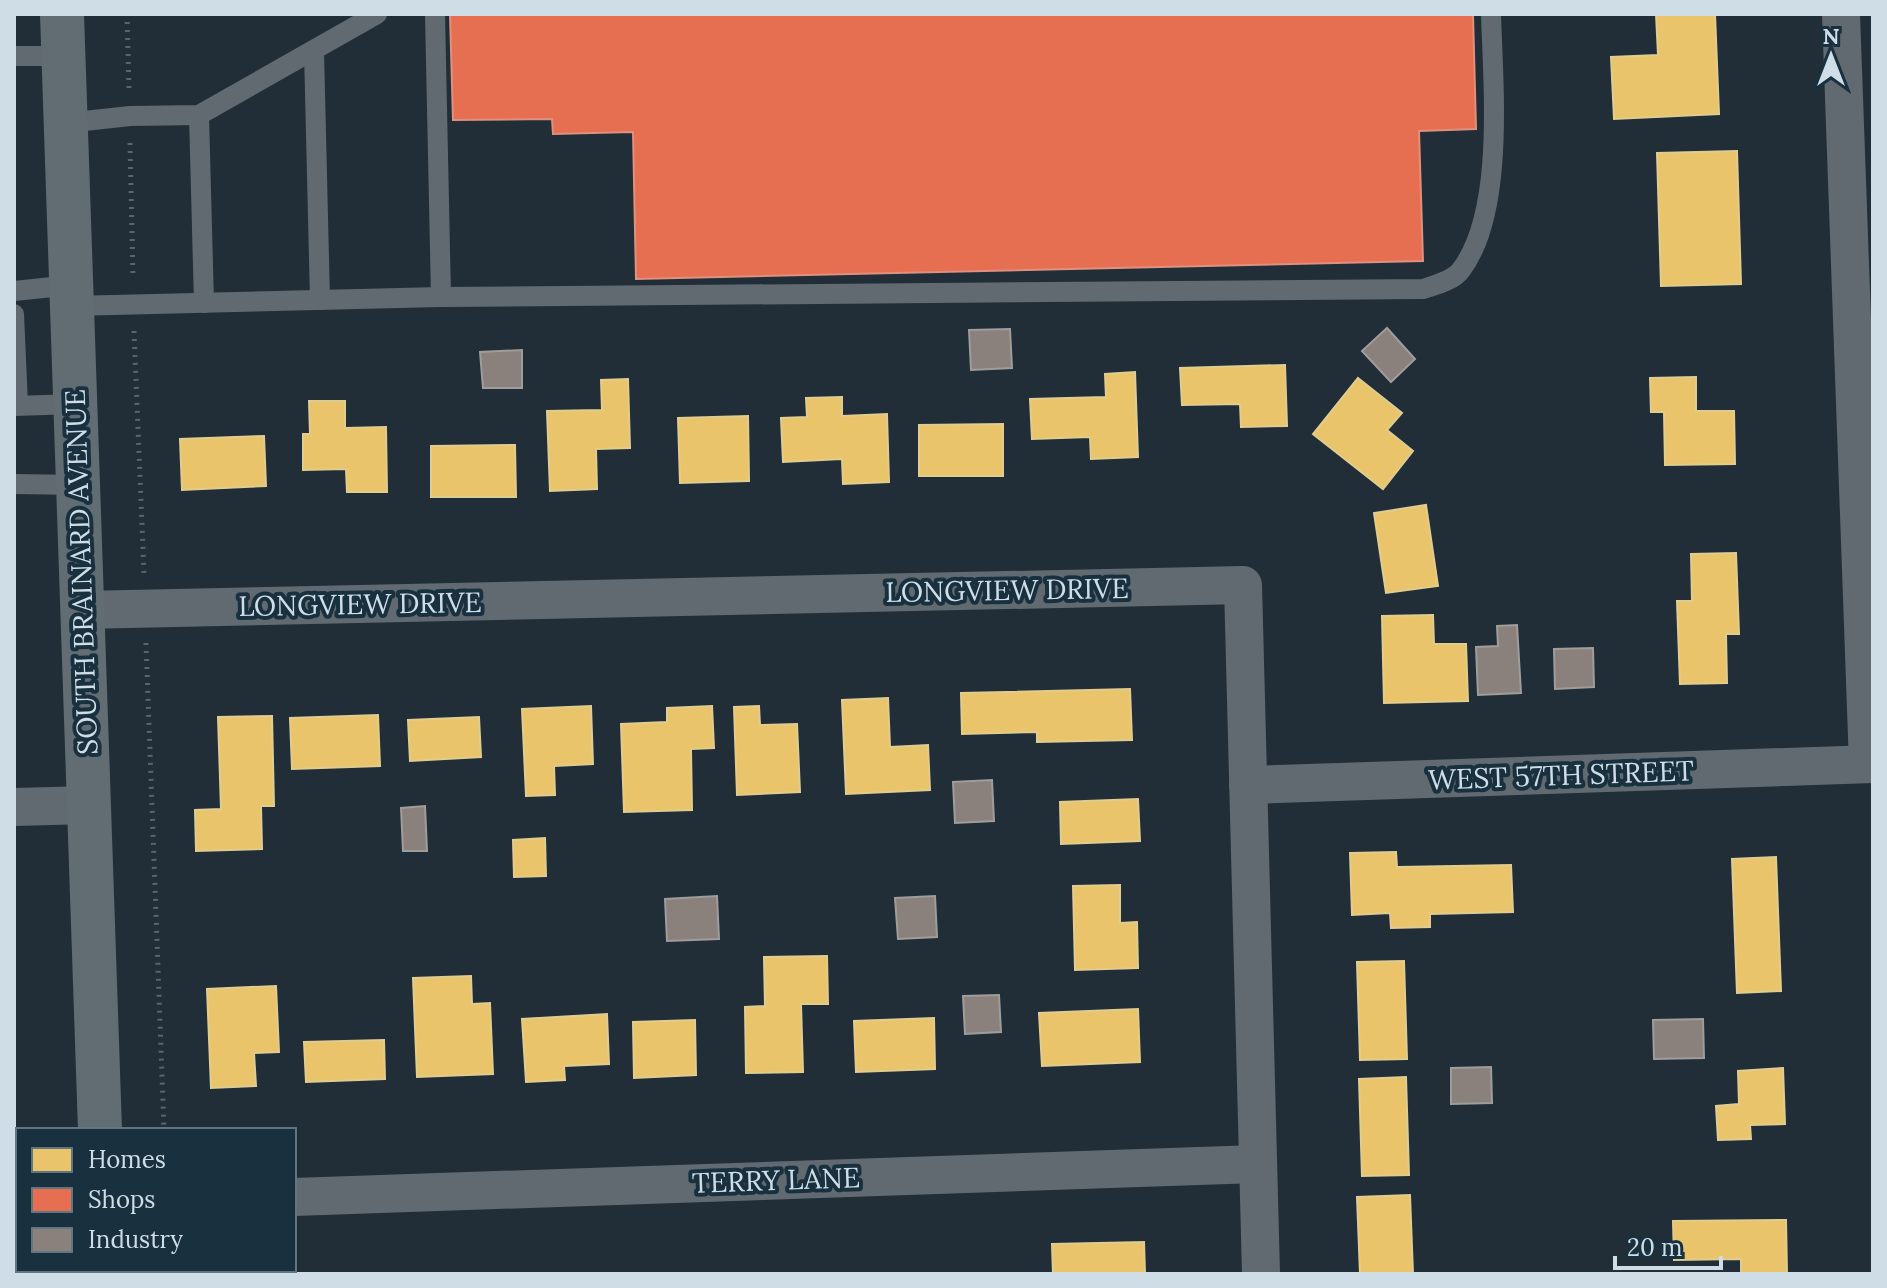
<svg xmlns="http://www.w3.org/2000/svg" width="1887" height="1288" font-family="Lora,serif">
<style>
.homes{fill:#e9c46a;stroke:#e1cc8f;stroke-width:2}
.shops{fill:#e76f51;stroke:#e0907e;stroke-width:2}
.industry{fill:#8a817c;stroke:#9f9d9c;stroke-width:2}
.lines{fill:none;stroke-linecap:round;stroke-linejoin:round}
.path{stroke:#5b646a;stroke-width:5;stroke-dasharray:2 6;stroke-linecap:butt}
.lane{stroke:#616a70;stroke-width:20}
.street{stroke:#616a70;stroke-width:38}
.secondary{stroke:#626c73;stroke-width:44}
.labels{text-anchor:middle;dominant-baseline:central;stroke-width:8;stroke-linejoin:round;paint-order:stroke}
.street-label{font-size:28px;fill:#cfdde6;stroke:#19303f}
</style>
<rect width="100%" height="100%" fill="#212e37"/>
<g class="homes">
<path d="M1633 14H1715L1719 114 1614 119 1611 57 1658 55 1656 14Z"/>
<path d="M1737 151 1741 284 1661 286 1657 153Z"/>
<path d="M1285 365 1287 426 1241 427 1240 404 1182 405 1180 368Z"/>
<path d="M1135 372 1138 457 1091 459 1090 437 1032 439 1030 399 1106 397 1105 374Z"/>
<path d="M1696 377V411H1734L1735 464 1665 465 1664 412H1651L1650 378Z"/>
<path d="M1358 378 1402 413 1387 430 1413 451 1383 489 1313 434Z"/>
<path d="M628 379 630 448 596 449 597 489 550 491 547 411 602 410 601 380Z"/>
<path d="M842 397V416L887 414 889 482 843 484 842 459 783 462 781 418 807 417 806 398Z"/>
<path d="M309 401H345V428L386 427 387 492H347L346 469 303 470V434H310Z"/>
<path d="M748 416 749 481 680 483 678 418Z"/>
<path d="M1003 424V476H919V425Z"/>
<path d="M264 436 266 486 182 490 180 439Z"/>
<path d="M515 445 516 497H431V446Z"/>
<path d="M1426 505 1438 586 1386 593 1374 513Z"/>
<path d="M1736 553 1739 634H1726L1727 683 1680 684 1677 601H1692L1691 554Z"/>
<path d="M1433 615 1434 644H1466L1468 701 1384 703 1382 616Z"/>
<path d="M1130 689 1132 740 1037 742V732L962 734 961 693Z"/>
<path d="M888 698 890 747 928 745 930 790 846 794 842 700Z"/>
<path d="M591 706 593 764 554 766 555 795 526 796 522 709Z"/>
<path d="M712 706 714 748 691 749 692 810 624 812 621 724 667 722V708Z"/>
<path d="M759 706 760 725 797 724 800 792 737 795 734 707Z"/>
<path d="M378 715 380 766 292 769 290 718Z"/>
<path d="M272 716 274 806H261L262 849 196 851 195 810 221 809 218 717Z"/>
<path d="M479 717 481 757 410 761 408 720Z"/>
<path d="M1138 799 1140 841 1061 844 1060 802Z"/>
<path d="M545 838 546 876 514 877 513 840Z"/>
<path d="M1396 852 1397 867 1511 865 1513 912 1430 914V927L1391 928 1390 913 1352 915 1350 853Z"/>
<path d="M1776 857 1781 991 1737 993 1732 859Z"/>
<path d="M1120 885V923L1137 922 1138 968 1075 970 1073 886Z"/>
<path d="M827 956 828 1004H801L803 1072 746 1073 745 1007 765 1006 764 957Z"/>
<path d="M1404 961 1407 1059 1360 1060 1357 962Z"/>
<path d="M471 976 472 1004 490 1003 493 1074 417 1077 413 978Z"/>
<path d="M276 986 279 1052 254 1053 256 1086 211 1088 207 989Z"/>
<path d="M1138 1009 1140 1062 1042 1066 1039 1013Z"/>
<path d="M607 1014 609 1064 564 1066 565 1080 526 1082 522 1019Z"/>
<path d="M934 1018 935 1069 856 1072 854 1021Z"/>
<path d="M695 1020 696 1075 634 1078 633 1022Z"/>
<path d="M384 1040 385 1079 306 1082 304 1042Z"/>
<path d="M1783 1068 1785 1124 1750 1125 1751 1139 1718 1140 1716 1106 1739 1104 1738 1071Z"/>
<path d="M1406 1077 1409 1175 1362 1176 1359 1079Z"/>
<path d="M1410 1195 1413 1274H1360L1357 1197Z"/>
<path d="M1786 1220 1787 1274H1741V1259L1674 1260 1673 1221Z"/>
<path d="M1144 1242 1145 1274H1053L1052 1244Z"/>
</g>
<path class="shops" d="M450 14H1473L1476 129 1419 131 1423 261 636 279 633 132 553 134 552 119 453 120Z"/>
<g class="industry">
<path d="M1387 328 1415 359 1391 382 1362 351Z"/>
<path d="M1010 329 1012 368 971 370 969 330Z"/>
<path d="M522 350V388H483L480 352Z"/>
<path d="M1517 625 1521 693 1478 695 1476 647 1498 646 1497 626Z"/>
<path d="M1593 648 1594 687 1555 689 1554 649Z"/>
<path d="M992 780 994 821 955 823 953 782Z"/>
<path d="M425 806 427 851H403L401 808Z"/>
<path d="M717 896 719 939 667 941 665 899Z"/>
<path d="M935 896 937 937 898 939 895 898Z"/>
<path d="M999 995 1001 1032 965 1034 963 996Z"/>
<path d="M1703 1019 1704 1058 1654 1059 1653 1020Z"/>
<path d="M1491 1067 1492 1103 1451 1104V1068Z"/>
</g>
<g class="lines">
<g class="path">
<path d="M127 14 129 89"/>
<path d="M130 143 133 277"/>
<path d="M134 331 144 573"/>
<path d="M146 643 164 1130"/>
<path d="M169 1270V1274"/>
</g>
<g class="lane">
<path d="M435 14 441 297"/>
<path d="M314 51 320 300"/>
<path d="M14 56H64"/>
<path d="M199 115 204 303"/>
<path d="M66 123 130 116 199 115 377 14"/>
<path d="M14 291 72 285"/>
<path d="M72 306 441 297 1423 289C1435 285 1453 281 1461 270 1505 212 1493 85 1491 14"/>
<path d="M14 314 18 405"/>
<path d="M14 406 76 404"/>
<path d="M14 484 78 485"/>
</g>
<g class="street">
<path d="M1841 14 1868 764"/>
<path d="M83 610 1243 585 1261 1274"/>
<path d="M1248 785 1873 764"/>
<path d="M14 807 89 805"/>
<path d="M294 1197 1257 1164"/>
</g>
<g class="secondary">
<path d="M62 14 100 1130"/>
<path d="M105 1270V1274"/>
</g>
</g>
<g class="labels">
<g class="street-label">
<text transform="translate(81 572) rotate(-92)">SOUTH BRAINARD AVENUE</text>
<text transform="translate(1007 590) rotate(-1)">LONGVIEW DRIVE</text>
<text transform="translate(360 604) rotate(-1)">LONGVIEW DRIVE</text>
<text transform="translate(1561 775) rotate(-2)">WEST 57TH STREET</text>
<text transform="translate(776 1180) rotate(-2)">TERRY LANE</text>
</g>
</g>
<rect width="1887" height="1288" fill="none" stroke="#cfdde6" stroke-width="32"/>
<rect x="16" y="1128" width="280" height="144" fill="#19303f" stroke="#627582" stroke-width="2"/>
<rect x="32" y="1148" width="40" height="24" fill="#e9c46a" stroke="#627582" stroke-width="2"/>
<text x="88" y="1168" font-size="24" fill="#cfdde6">Homes</text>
<rect x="32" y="1188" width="40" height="24" fill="#e76f51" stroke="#627582" stroke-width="2"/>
<text x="88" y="1208" font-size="24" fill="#cfdde6">Shops</text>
<rect x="32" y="1228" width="40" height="24" fill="#8a817c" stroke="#627582" stroke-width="2"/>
<text x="88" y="1248" font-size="24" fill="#cfdde6">Industry</text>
<g transform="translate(1831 56)" stroke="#19303f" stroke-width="6" paint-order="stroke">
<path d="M0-6L14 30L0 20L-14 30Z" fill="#cfdde6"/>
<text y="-12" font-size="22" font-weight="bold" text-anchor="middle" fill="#cfdde6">N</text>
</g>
<path d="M1615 1256v12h106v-12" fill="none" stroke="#cfdde6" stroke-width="4"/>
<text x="1627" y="1256" font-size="24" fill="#cfdde6" stroke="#19303f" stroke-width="6" paint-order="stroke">20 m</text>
</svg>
